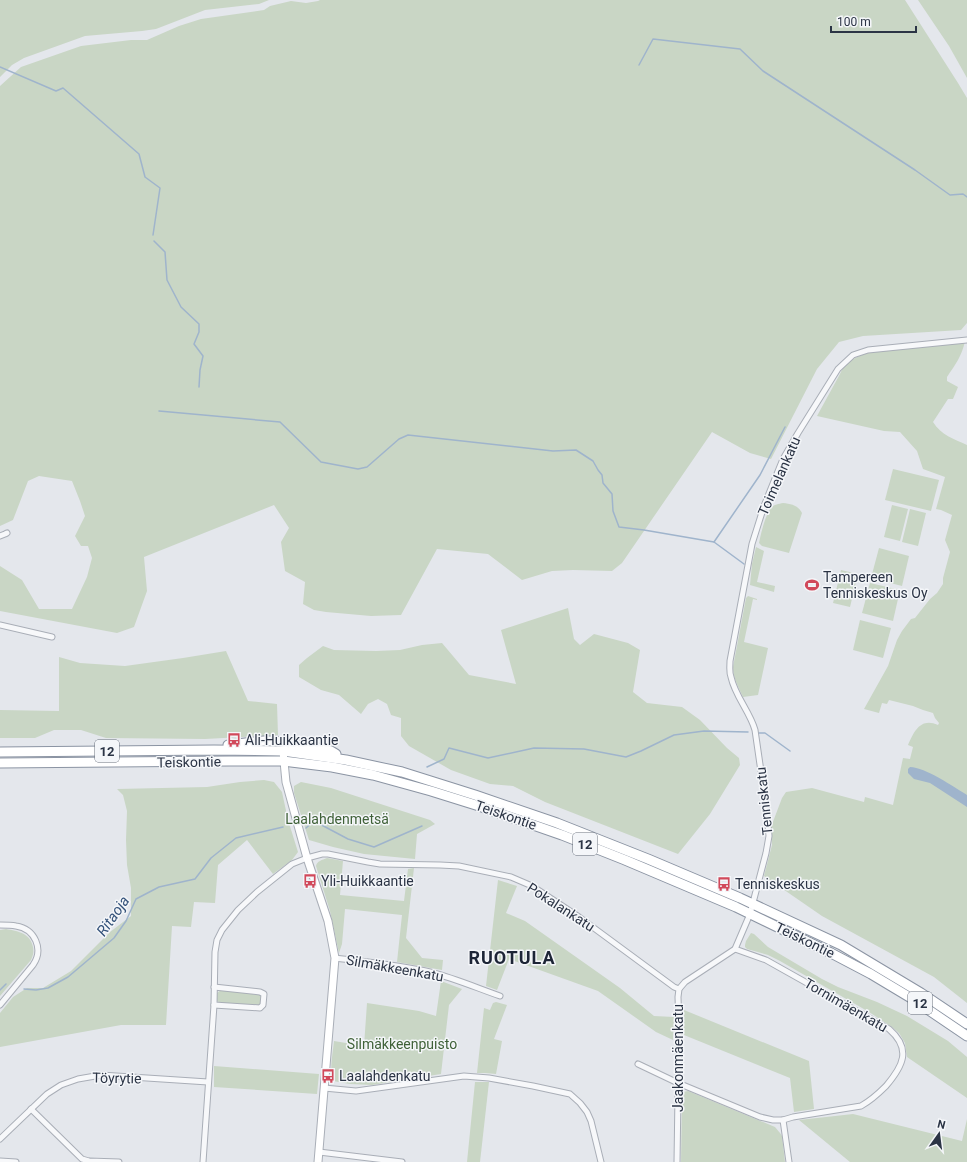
<svg xmlns="http://www.w3.org/2000/svg" width="967" height="1162" font-family="Roboto,sans-serif">
<style>
.green{fill:#c9d6c5}
.water{fill:#9fb4cc}
.lines{fill:none;stroke-linecap:round;stroke-linejoin:round}
.stream{stroke:#9fb4cc;stroke-width:1.5}
.street-casing{stroke:#a9aeb7;stroke-width:7}
.secondary-casing{stroke:#a9aeb7;stroke-width:9}
.highway-casing{stroke:#8b94a3;stroke-width:11}
.street{stroke:#f7f8fa;stroke-width:5}
.secondary{stroke:#fff;stroke-width:7}
.highway{stroke:#fff;stroke-width:9}
.labels{text-anchor:middle;dominant-baseline:central;stroke-width:3;stroke-linejoin:round;paint-order:stroke}
.shield{fill:#f4f6f9;stroke:#676e7b;stroke-width:1}
.shield-label{font-size:13px;font-weight:bold;fill:#2b3445}
.street-label{font-size:14px;fill:#2b3445;stroke:#f4f6f9}
.poi-label{font-size:14px;fill:#2b3445;stroke:#f4f6f9;text-anchor:start}
.park-label{font-size:14px;fill:#3f6138;stroke:#f4f6f9}
.water-label{font-size:15px;font-style:italic;fill:#34527a;stroke:#f4f6f9}
.district-label{font-size:18px;font-weight:bold;letter-spacing:1px;fill:#1d2536;stroke:#f4f6f9}
</style>
<rect width="100%" height="100%" fill="#e4e7ec"/>
<g class="green">
<path d="M0 0H269L259 4 205 10 156 29 142 31 85 36 24 58 12 65 0 77Z"/>
<path d="M320 0H905L958 83 967 98V323L961 330 863 336 839 342 817 369 771 459 750 453 712 432 622 563 612 571 573 570 552 571 522 580 488 554 437 549 401 615 371 616 326 612 314 610 303 604 305 582 285 571 281 542 289 528 274 505 144 557 147 591 134 627 117 633 0 611V566L22 580 39 609H72L87 577 92 558 88 546H81L75 536 85 516 80 501 72 481 39 476 28 481 13 520 0 526V86L21 67 81 46 131 40H147L179 26 201 19 264 10 270 6 291 1 306 3 318 1Z"/>
<path d="M918 0H967V78L949 46Z"/>
<path d="M965 341C962 356 955 365 947 377V381L958 387 953 399H948L933 422C941 435 954 439 967 445V1003L934 977 822 916 764 876 772 845 771 827 782 798 786 792 812 788 864 802 865 797 893 805 903 758 910 759 913 747 908 745C914 731 921 717 938 725L939 723 935 718 933 713 923 710 913 706 889 700 887 704 882 703 879 713 864 709 888 666 897 640 902 631 911 619 915 618 930 599 937 593 943 584V578L950 552 945 540 952 515 941 510 936 509 945 477 923 469 917 451 900 432 884 431 817 416 840 374C845 361 856 357 868 353Z"/>
<path d="M893 469 939 480 931 511 885 500Z"/>
<path d="M783 503C791 504 798 505 802 513L789 553 762 546 759 543C761 533 765 516 771 508 774 504 779 504 783 503Z"/>
<path d="M892 505 908 509 900 541 884 537Z"/>
<path d="M910 509 926 513 918 546 902 542Z"/>
<path d="M756 547 764 551 757 582 775 586 774 592 750 585 752 564Z"/>
<path d="M879 548 909 556 902 586 871 578Z"/>
<path d="M841 570 858 574 850 607 833 603Z"/>
<path d="M870 583 900 590 893 621 862 613Z"/>
<path d="M748 596 757 599V600L753 599 744 642 768 648 758 695 743 697C738 686 733 678 733 667L746 598Z"/>
<path d="M568 608 574 639 580 645 594 634 628 643 640 650 633 692 647 703 682 707 700 720 727 748 739 758 740 765 710 814 678 854 545 802 513 786 490 784 451 770 409 746 401 736V718L391 715 387 704 378 699 368 704 361 714 339 695 321 690 299 677V665L307 658 323 646 334 650 376 651 400 650 422 645 442 643 469 675 516 684 501 630Z"/>
<path d="M860 620 891 628 883 658 853 650Z"/>
<path d="M226 651 248 701 277 704 278 735 205 739 106 738 81 730H54L35 738H0V710L59 711V657L80 663 125 666 183 658Z"/>
<path d="M264 780 274 782 282 792 288 820 298 852 292 860 273 874 247 840 218 865 215 903 194 902 191 927 172 926 166 1025H121L0 1047V1013L13 997 27 988H43L71 971 110 932 131 916V888L127 865 126 840 127 811 123 795 117 789 207 787 240 782Z"/>
<path d="M301 782 331 788 430 820 435 824 417 834 415 859 364 854 333 847 309 840 294 793V786Z"/>
<path d="M327 858 343 861 340 895 404 901 408 869 414 868 406 938 422 958 443 960 442 970 397 962 402 915 345 909 342 944 339 953 330 911 316 866C317 861 322 860 327 858Z"/>
<path d="M498 880 517 886 506 913 525 921 620 988 654 1016 674 1017 673 1040 656 1032 598 991 509 959 497 990 486 986Z"/>
<path d="M6 929C18 931 30 933 33 947 34 953 33 955 31 960L0 996V930Z"/>
<path d="M751 933 754 934 768 947 822 979 838 987 877 1002 907 1016 948 1041 967 1057V1098L907 1057 905 1043 899 1033 892 1027 869 1012 780 961 768 955 747 949 745 947V945L746 941Z"/>
<path d="M441 981 462 989 449 1005 441 1074 372 1085 350 1084 333 1081C329 1071 333 1052 334 1041L364 1046 367 1003 419 1011 436 1016Z"/>
<path d="M221 990 261 995 262 996 261 1004 259 1006 220 1003 216 1000 217 993Z"/>
<path d="M496 1002 507 1005 494 1039 502 1041 496 1074 485 1073H477L484 1008 490 1010 493 1003Z"/>
<path d="M684 1010 809 1061 814 1109 794 1112 790 1078 684 1035Z"/>
<path d="M214 1066 319 1074 317 1094 214 1087Z"/>
<path d="M475 1082H489L480 1162H467Z"/>
<path d="M688 1091 775 1127 780 1133 782 1136 785 1162H681L682 1096 683 1092Z"/>
<path d="M853 1114 962 1141 967 1119V1162H850L799 1120Z"/>
</g>
<path class="water" d="M910 767C925 767 954 787 967 795V807L930 783 914 779 908 773V769Z"/>
<g class="lines">
<g class="stream">
<path d="M639 65 653 39 740 49 763 71 915 170 950 195 963 194 967 197"/>
<path d="M0 67 56 91 63 88 139 154 145 177 160 188 153 235"/>
<path d="M154 241 165 252 167 280 181 307 199 324V332L194 344 203 356 200 370 199 387"/>
<path d="M159 411 280 422 321 462 358 469 367 467 399 439 408 435 553 451 576 450 593 461 598 470 602 475 603 483 612 494 613 511 619 527 644 530 714 542 744 564"/>
<path d="M714 542 760 475 785 427"/>
<path d="M759 733H765L790 751"/>
<path d="M427 767 444 759 449 748 488 758 534 748 584 749 626 757 641 751 674 735 704 731 748 732"/>
<path d="M306 828 314 821 348 839 374 847 422 826"/>
<path d="M24 989 36 990 48 988 68 977 114 938 126 921 136 899 159 887 195 879 211 858 236 838 283 827"/>
<path d="M0 990 6 984"/>
</g>
<defs>
<g id="street">
<path d="M0 536 5 534 7 533"/>
<path d="M0 625 52 637"/>
<path d="M0 925C5 925 11 925 16 926 35 929 44 949 33 965L0 1005"/>
<path d="M335 958C367 962 399 965 430 972 454 978 477 988 500 996"/>
<path d="M214 1005 260 1008 263 1005 264 994 260 992 214 987"/>
<path d="M638 1064 678 1083 760 1117 773 1120H783L793 1117 861 1106C870 1101 879 1093 886 1086 903 1066 912 1049 889 1029L766 960 735 949"/>
<path d="M324 1088 356 1091 464 1076 489 1078 533 1086 570 1094 580 1103 587 1112 591 1121 601 1162"/>
<path d="M31 1109 82 1159 89 1161 119 1162"/>
<path d="M783 1120 789 1162"/>
<path d="M0 1139 47 1094 61 1085 78 1079 101 1075 208 1082"/>
<path d="M319 1152 402 1162"/>
<path d="M0 1161 16 1162"/>
<path d="M203 1162 214 1005 215 952 217 940 222 930 238 910 257 892 292 864 307 858 322 854H328L368 862 380 864 440 865 459 866 511 877 532 886 579 917 674 987 679 989"/>
<path d="M677 1162 679 1026 678 997 679 989 685 982 735 949 750 914 766 853 769 836 767 813 755 730C750 712 735 696 731 677 729 672 730 667 730 661L752 544 764 506 783 459 798 433 838 369 853 355 868 350 967 340"/>
</g>
<path id="secondary" d="M283 751 286 782 307 858 328 921 335 958 318 1162"/>
<g id="highway">
<path d="M228 745 264 741H275L318 748 331 751 336 754"/>
<path d="M0 752 214 750 283 751 346 760 402 772 475 795 557 823 648 859 740 898 841 945 921 993 967 1024"/>
<path d="M0 763 229 761H283L332 767 373 775 431 791 479 806 562 835 625 860 736 907 831 953 871 974 911 998 967 1036"/>
</g>
</defs>
<use href="#street" class="street-casing"/>
<use href="#secondary" class="secondary-casing"/>
<use href="#highway" class="highway-casing"/>
<use href="#street" class="street"/>
<use href="#secondary" class="secondary"/>
<use href="#highway" class="highway"/>
</g>
<defs>
<symbol id="stadium-bare" viewBox="-9 -9 18 18"><path d="M0-5a6.5 5 0 1 0 0 10a6.5 5 0 1 0 0-10ZM-3.5-1.8h7v3.6h-7Z" fill="#d1495b" stroke="#f4f6f9" stroke-width="2.5" paint-order="stroke"/></symbol>
<symbol id="bus-bare" viewBox="-9 -9 18 18"><path d="M-5-6H5V4H4V6H2V4H-2V6H-4V4H-5ZM-3.5-4V0h7V-4ZM-3.5 1.2v1.5H-2V1.2ZM2 1.2v1.5H3.5V1.2Z" fill="#d1495b" stroke="#f4f6f9" stroke-width="2.5" paint-order="stroke"/></symbol>
</defs>
<g fill-rule="evenodd">
<use href="#stadium-bare" x="802" y="575" width="20" height="20"/>
<use href="#bus-bare" x="224" y="730" width="20" height="20"/>
<use href="#bus-bare" x="300" y="871" width="20" height="20"/>
<use href="#bus-bare" x="714" y="874" width="20" height="20"/>
<use href="#bus-bare" x="318" y="1066" width="20" height="20"/>
</g>
<g class="labels">
<g class="shield">
<rect x="95" y="740" width="24" height="22" rx="3"/>
<rect x="573" y="833" width="24" height="22" rx="3"/>
<rect x="908" y="992" width="24" height="22" rx="3"/>
</g>
<g class="shield-label">
<text x="107" y="751">12</text>
<text x="585" y="844">12</text>
<text x="920" y="1003">12</text>
</g>
<g class="street-label">
<text transform="translate(779 476) rotate(-66)">Toimelankatu</text>
<text transform="translate(189 762) rotate(-1)">Teiskontie</text>
<text transform="translate(764 801) rotate(-96)">Tenniskatu</text>
<text transform="translate(506 815) rotate(19)">Teiskontie</text>
<text transform="translate(561 907) rotate(33)">Pokalankatu</text>
<text transform="translate(805 940) rotate(26)">Teiskontie</text>
<text transform="translate(395 968) rotate(10)">Silmäkkeenkatu</text>
<text transform="translate(846 1005) rotate(30)">Tornimäenkatu</text>
<text transform="translate(678 1058) rotate(-90)">Jaakonmäenkatu</text>
<text transform="translate(117 1078) rotate(1)">Töyrytie</text>
</g>
<g class="poi-label">
<text x="823" y="577">Tampereen<tspan x="823" dy="16">Tenniskeskus Oy</tspan></text>
<text x="245" y="740">Ali-Huikkaantie</text>
<text x="321" y="881">Yli-Huikkaantie</text>
<text x="735" y="884">Tenniskeskus</text>
<text x="339" y="1076">Laalahdenkatu</text>
</g>
<g class="park-label">
<text x="337" y="819">Laalahdenmetsä</text>
<text x="402" y="1044">Silmäkkeenpuisto</text>
</g>
<g class="water-label">
<text transform="translate(113 916) rotate(-55)">Ritaoja</text>
</g>
<g class="district-label">
<text x="512" y="957">RUOTULA</text>
</g>
</g>
<g transform="translate(939 1134) rotate(14)" stroke="#f4f6f9" stroke-width="3" paint-order="stroke">
<path d="M0-3L7 15L0 10L-7 15Z" fill="#2b3445"/>
<text y="-6" font-size="11" font-weight="bold" text-anchor="middle" fill="#2b3445">N</text>
</g>
<path d="M831 26v6h85v-6" fill="none" stroke="#2b3445" stroke-width="2"/>
<text x="837" y="26" font-size="12" fill="#2b3445" stroke="#f4f6f9" stroke-width="3" paint-order="stroke">100 m</text>
</svg>
